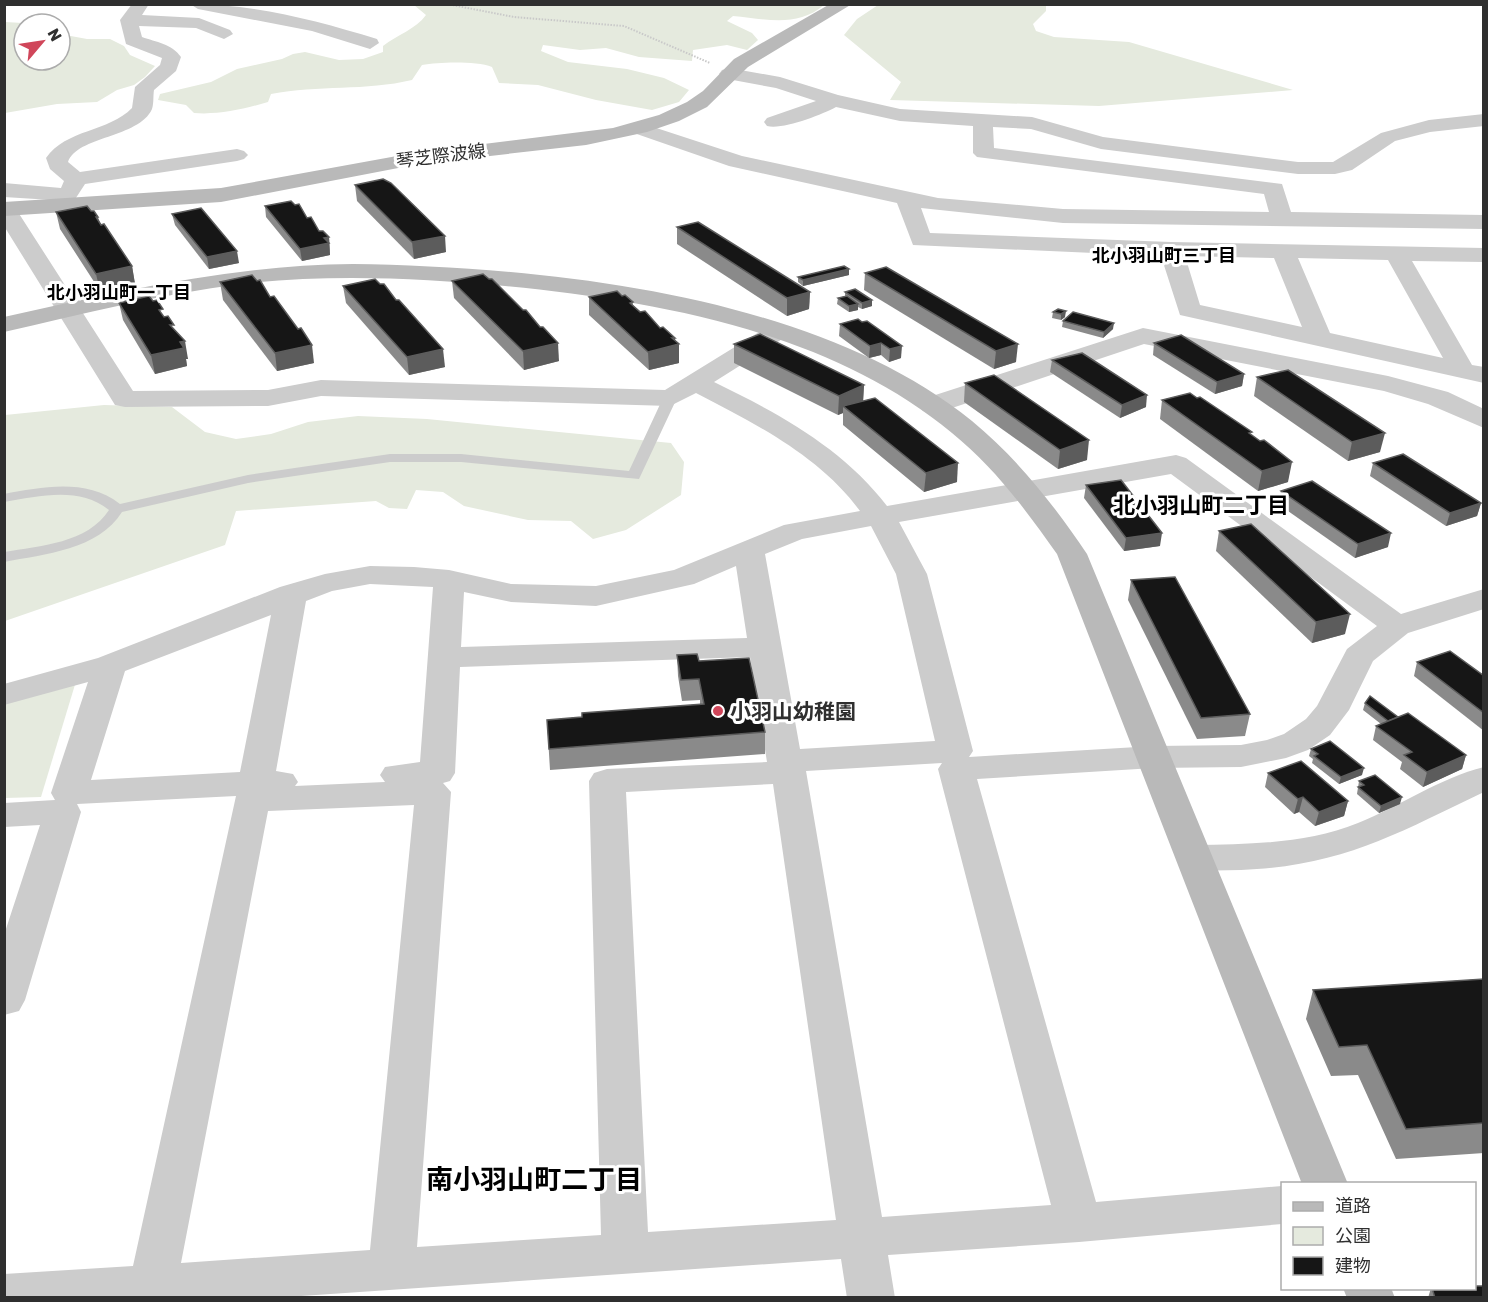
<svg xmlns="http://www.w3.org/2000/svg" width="1488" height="1302" font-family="Rubik,'Noto Sans JP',sans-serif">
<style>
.green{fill:#e5eade}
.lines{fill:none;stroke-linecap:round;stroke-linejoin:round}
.path{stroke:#c9c9c9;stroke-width:2;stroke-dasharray:1.5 1.5;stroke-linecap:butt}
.lane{fill:#ccc;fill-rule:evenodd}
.street{fill:#ccc;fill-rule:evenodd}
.secondary{fill:#b9b9b9;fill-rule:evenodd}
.wall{fill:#8a8a8a}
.shaded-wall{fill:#5c5c5c}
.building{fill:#161616;stroke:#5c5c5c;stroke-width:1.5}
.poi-dot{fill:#d0465a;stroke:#fff;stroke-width:2}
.labels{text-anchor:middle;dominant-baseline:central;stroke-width:6;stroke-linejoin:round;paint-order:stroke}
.far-street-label{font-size:18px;fill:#2f2f2f;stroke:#fff}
.far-neighbourhood-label{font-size:18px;font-weight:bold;fill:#000;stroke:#fff}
.poi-label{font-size:21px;font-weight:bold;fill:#2f2f2f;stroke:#fff;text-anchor:start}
.neighbourhood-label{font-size:22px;font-weight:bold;fill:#000;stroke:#fff}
.near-neighbourhood-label{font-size:27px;font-weight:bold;fill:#000;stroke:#fff}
</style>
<rect width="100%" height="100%" fill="#fff"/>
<g class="green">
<path d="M414 5H824C797 28 766 19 733 16L727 21 752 33 758 40 747 50 727 45 693 50 692 61 639 57 606 48 580 50 543 45 541 51 568 62 627 69 664 78 689 90 679 102 652 110 596 100 538 85 499 83 492 67C476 61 440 62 422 65L412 80C366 91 318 85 271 94L268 102C244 109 219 115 194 113L186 105 158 100 160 94 211 82 237 69 282 59 293 54 305 52 339 60 363 59 383 52V46C397 35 416 29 426 15Z"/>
<path d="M878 5H1046V11L1033 24 1036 31 1054 37 1129 42 1293 90 1099 106 890 100 901 82 844 35 857 19Z"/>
<path d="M5 22 41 24H24V60H60V34L87 39H110L124 46 130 55 155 66 145 77 134 85 117 90 97 102 57 104 5 113Z"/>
<path d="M104 405 172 407 205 432 236 439 271 434 308 422 358 416 427 419 671 443 684 462 681 495 626 530 593 539 571 521 528 520 464 506 443 492 416 490 407 509 389 508 376 501 236 511 225 545 5 621V415Z"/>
<path d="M77 678 41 797 5 798 4 699Z"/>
</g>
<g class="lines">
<path class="path" d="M447 4 514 17 624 26 710 63"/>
<path class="lane" d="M670 394 677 398 639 479 461 462H390L248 483 122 512C98 550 45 554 4 562V552C40 546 88 543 109 510 79 486 40 496 4 502V494C43 487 86 478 120 504L248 475 390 454H461L629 471 663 398Z"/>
<g class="street">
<path d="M132 4H149L142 15 199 18 230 30 233 34 224 39 196 28 139 26 142 37C156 42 172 44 181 57L176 71 154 90C153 96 154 103 152 109 139 138 77 136 68 162L80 172 237 149 244 151 248 155 244 159 237 161 85 184 70 207H54L52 200 4 197V183L61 188 64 181 50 169 46 158C66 129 109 132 132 108L135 87 160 65 162 58 126 44 120 20Z"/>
<path d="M190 4C254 4 315 20 377 39L379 43 370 49 312 31 198 9Z"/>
<path d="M729 68 780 77 838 95 900 109 1032 117 1103 137 1298 162H1333L1381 133 1429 120 1484 114V126L1430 132 1395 141 1352 170 1335 174H1298L1101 149 1031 129 993 127 994 148 1282 184 1291 212 1484 215V229L1063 223 921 208 930 233 1171 242 1484 248V262L1412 261 1472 365 1484 367V383L1180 315 1161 256 913 245 897 203 729 166 631 132 628 128 631 124 638 122 742 156 938 198 1063 209 1269 212 1264 194 977 157 973 153V126L900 121 836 107C821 115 783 130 767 126L764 122 767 118 816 101 776 88 722 78 719 74 722 70ZM1185 256 1274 258 1302 327 1200 305ZM1298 258 1388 260 1443 358 1330 333Z"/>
<path d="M4 202 13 204 16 209 133 391 268 390 321 380 665 390 769 326 778 323 787 326 791 331 787 336 714 382C778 413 843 448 887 506L1176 455 1186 458 1401 614 1484 589V609L1408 633 1373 661 1349 710 1330 735 1308 750 1286 758 1241 767 1154 768 977 779 1096 1202 1282 1186V1224L1079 1242 888 1255 895 1298H847L841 1259 272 1298H4V1274L133 1266 236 796 77 804 81 812 25 1000 19 1011 4 1015V935L40 825 4 827V803L55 800 51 793 88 682 4 705V684L98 658 280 587 325 574 370 566 414 567 449 570 511 584 596 586 674 570 784 525 860 511C820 456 754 423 696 393L670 406 321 396 268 406 125 407 115 405 4 226ZM1171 474 1377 626 1347 649 1317 706 1306 719 1284 734 1267 740 1241 745 1154 746 969 757 973 751 927 574 899 522ZM871 526 896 574 935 741 800 749 765 554 802 539ZM736 566 747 638 461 647 464 592 511 602 596 606 694 584ZM370 584 433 587 420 762 385 767 380 775 385 782 295 786 298 782 293 774 276 771 306 601 332 591ZM271 615 240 772 91 780 125 671ZM750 657 767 762 607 769 594 773 589 781 601 1235 417 1247 451 792 443 783 450 781 455 773 460 667ZM942 763 938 769 1051 1205 882 1217 806 771ZM773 784 836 1220 648 1232 626 792ZM414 805 370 1250 181 1263 268 811Z"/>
<path d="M1143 328 1388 376 1448 392 1484 409V428L1428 404 1384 391 1144 344 943 411 933 413 923 411 919 405 923 399Z"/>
<path d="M1484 767V792C1396 834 1342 866 1241 870 1221 870 1201 872 1182 867L1176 858 1182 849 1195 845C1250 844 1306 844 1358 823 1400 806 1440 778 1484 767Z"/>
</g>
<g class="secondary">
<path d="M830 4H852L748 67 707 107 679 121 647 132 586 145 419 164 221 202 4 216V202L221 188 419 152 613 128 659 115 687 102 703 91 734 59Z"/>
<path d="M353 264C548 267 815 294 972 421 1018 459 1054 505 1087 554L1348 1184H1302L1057 554C1025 509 995 468 952 433 830 332 658 301 505 286 417 278 329 274 241 284 161 294 83 314 4 332V317C120 291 234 265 353 264Z"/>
<path d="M1343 1288H1391L1395 1298H1347Z"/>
</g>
</g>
<g class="wall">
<path d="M355 185 446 252 414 259 357 201Z"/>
<path d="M265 206 307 218 319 231 329 237 330 255 302 261 266 217Z"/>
<path d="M91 211 98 217 100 223 132 266 135 284 100 291 60 229 56 212Z"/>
<path d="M172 214 239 263 209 269 175 225Z"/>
<path d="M677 227 810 292 809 309 787 316 677 244Z"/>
<path d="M849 269V275L803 286 798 282V277Z"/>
<path d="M865 273 1016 362 994 369 864 290Z"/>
<path d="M452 281 559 361 524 370 454 298Z"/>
<path d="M220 282 314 363 277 371 223 300Z"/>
<path d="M343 286 445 367 409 375 346 303Z"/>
<path d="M845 292 872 306 862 309 858 307V310L849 312 837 304 838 298 845 296Z"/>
<path d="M622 296 633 302V305L660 328 675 338 679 363 649 370 589 315V297Z"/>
<path d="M119 303 164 317 175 330 188 359H186L187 366 155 374 123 320Z"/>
<path d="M1058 309 1065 317 1061 320 1052 318 1053 312Z"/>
<path d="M858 319 901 358 889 362 881 355 869 358 839 336 840 324Z"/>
<path d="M1063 321 1113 329 1103 338 1062 327Z"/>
<path d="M1154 343 1244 374 1242 386 1215 394 1153 355Z"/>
<path d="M734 344 864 385 863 401 957 482 924 492 843 425V413L838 415 734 363Z"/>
<path d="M1052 360 1146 407 1120 418 1050 372Z"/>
<path d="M1257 377 1380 452 1348 461 1254 396Z"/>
<path d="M965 383 1087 460 1058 469 964 402Z"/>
<path d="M1162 400 1288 482 1258 491 1160 419Z"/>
<path d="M1373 463 1481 503 1477 516 1446 526 1370 476Z"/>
<path d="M1086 485 1160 546 1124 551 1084 498Z"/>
<path d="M1281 491 1388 547 1355 558 1278 504Z"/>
<path d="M1219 531 1345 634 1312 643 1216 551Z"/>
<path d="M1131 580 1250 714 1245 736 1197 739 1128 600Z"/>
<path d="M677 655 699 661 765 732V754L550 770 547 720 582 717 700 704V700L682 701 678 676Z"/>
<path d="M1417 662 1484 676V731L1414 676Z"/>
<path d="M1365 703 1398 717 1466 755 1462 769 1423 787 1400 769 1402 762 1373 740 1376 726 1381 724 1363 710Z"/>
<path d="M1311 749 1362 775 1339 784 1312 763 1313 759 1309 756Z"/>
<path d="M1268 773 1348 801 1344 816 1315 826 1299 812 1294 814 1265 787Z"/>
<path d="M1359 781 1400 804 1379 813 1357 794Z"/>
<path d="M1484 979V1153L1396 1159 1358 1075 1331 1076 1306 1019 1313 990Z"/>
<path d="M1431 1288H1474L1484 1298H1428Z"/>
</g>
<g class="shaded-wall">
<path d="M445 236 446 252 414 259 412 242Z"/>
<path d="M329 237 330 255 302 261 300 249 324 238Z"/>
<path d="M237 251 239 263 209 269 207 257Z"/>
<path d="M132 266 135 284 100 291 96 274Z"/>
<path d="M849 269V275L803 286V280Z"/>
<path d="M810 292 809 309 787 316V298Z"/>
<path d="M872 300V306L862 309V303Z"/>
<path d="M858 304V310L849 312V306Z"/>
<path d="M1066 311 1065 317 1061 320V314Z"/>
<path d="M1114 323 1113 329 1103 338 1104 332Z"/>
<path d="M672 338H675V345L679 344V363L649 370 648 352Z"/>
<path d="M185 341 188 359H186L187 366 155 374 151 355 180 342Z"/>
<path d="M558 343 559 361 524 370 523 351Z"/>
<path d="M881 343V355L869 358 870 346Z"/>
<path d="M1018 344 1016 362 994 369 996 351Z"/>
<path d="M312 345 314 363 277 371 275 353Z"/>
<path d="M902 346 901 358 889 362 890 349Z"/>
<path d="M443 349 445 367 409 375 407 357Z"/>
<path d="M1244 374 1242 386 1215 394 1217 382Z"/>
<path d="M864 385 863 403 843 406V413L838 415 839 396Z"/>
<path d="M1147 395 1146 407 1120 418 1122 405Z"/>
<path d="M1385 433 1380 452 1348 461 1352 442Z"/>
<path d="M1089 440 1087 460 1058 469 1060 450Z"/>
<path d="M1292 462 1288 482 1258 491 1262 471Z"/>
<path d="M958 463 957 482 924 492 926 473Z"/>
<path d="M1481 503 1477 516 1446 526 1450 513Z"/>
<path d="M1162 533 1160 546 1124 551 1126 538Z"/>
<path d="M1391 533 1388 547 1355 558 1358 544Z"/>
<path d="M1350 614 1345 634 1312 643 1316 622Z"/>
<path d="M1466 755 1462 769 1423 787 1427 772Z"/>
<path d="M1364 768 1362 775 1339 784 1341 777Z"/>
<path d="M1303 797 1299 812 1294 814 1298 799Z"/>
<path d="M1402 797 1400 804 1379 813 1381 806Z"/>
<path d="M1348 801 1344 816 1315 826 1319 812Z"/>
</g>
<g class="building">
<path d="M383 179 391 183 445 236 412 242 355 185Z"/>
<path d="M291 201 295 205 299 204 307 218 311 217 319 231H323L329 237 324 238 329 243 300 249 265 206Z"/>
<path d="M87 206 91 211H94L98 217H96L101 225 104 224 132 266 96 274 56 212Z"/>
<path d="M201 208 237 251 207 257 172 214Z"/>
<path d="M698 222 810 292 787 298 677 227Z"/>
<path d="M844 266 849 269 803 280 798 277Z"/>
<path d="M886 267 1018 344 996 351 865 273Z"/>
<path d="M483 274 489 279H492L523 310H526L540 327H543L558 343 523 351 452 281Z"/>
<path d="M252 275 257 281 260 280 270 297 274 296 298 329 301 328 312 345 275 353 220 282Z"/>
<path d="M375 279 380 284H384L396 300H399L443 349 407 357 343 286Z"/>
<path d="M855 289 872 300 862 303 845 292Z"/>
<path d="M617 291 622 296 625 295 633 302 630 303 640 312 645 311 660 328 663 327 675 338H672L679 344 648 352 589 297Z"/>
<path d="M149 296 153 301 157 300 163 309 159 310 164 317 168 316 174 325H170L185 341 180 342 184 348 151 355 119 303Z"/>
<path d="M847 296 858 304 849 306 838 298Z"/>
<path d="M1058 309 1066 311 1061 314 1053 312Z"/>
<path d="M1073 312 1114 323 1104 332 1063 321Z"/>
<path d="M858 319 862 322 867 321 902 346 890 349 881 343 870 346 840 324Z"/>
<path d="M760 334 864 385 839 396 734 344Z"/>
<path d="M1181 335 1244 374 1217 382 1154 343Z"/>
<path d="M1082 353 1147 395 1122 405 1052 360Z"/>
<path d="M1288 370 1385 433 1352 442 1257 377Z"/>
<path d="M994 375 1089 440 1060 450 965 383Z"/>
<path d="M1190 393 1197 398 1200 397 1252 432 1249 433 1260 441 1264 440 1292 462 1262 471 1162 400Z"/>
<path d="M875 398 958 463 926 473 843 406Z"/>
<path d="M1403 454 1481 503 1450 513 1373 463Z"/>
<path d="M1121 480 1162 533 1126 538 1086 485Z"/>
<path d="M1312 481 1391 533 1358 544 1281 491Z"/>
<path d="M1251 524 1350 614 1316 622 1219 531Z"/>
<path d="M1175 577 1250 714 1201 718 1131 580Z"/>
<path d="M1450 651 1484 676V713L1417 662Z"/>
<path d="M697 654 699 661 749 658 765 732 549 749 547 720 582 717V713L704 704 699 679 681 680 677 655Z"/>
<path d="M1370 696 1398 717 1388 721 1365 703Z"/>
<path d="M1408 713 1466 755 1427 772 1404 755 1412 752 1376 726Z"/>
<path d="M1330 741 1364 768 1341 777 1314 756 1318 754 1311 749Z"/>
<path d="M1301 761 1348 801 1319 812 1303 797 1298 799 1268 773Z"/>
<path d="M1375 775 1402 797 1381 806 1358 787 1364 785 1359 781Z"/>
<path d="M1484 979V1123L1406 1129 1367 1045 1339 1047 1313 990Z"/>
<path d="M1474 1286H1484V1298H1435L1432 1288H1474Z"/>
</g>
<circle class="poi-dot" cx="718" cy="711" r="6"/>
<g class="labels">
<g class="far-street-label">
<text transform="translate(441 156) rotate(-7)">琴芝際波線</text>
</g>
<g class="far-neighbourhood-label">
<text x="1164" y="256">北小羽山町三丁目</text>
<text x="119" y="293">北小羽山町一丁目</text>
</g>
<g class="poi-label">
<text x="730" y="711">小羽山幼稚園</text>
</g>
<g class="neighbourhood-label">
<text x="1201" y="505">北小羽山町二丁目</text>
</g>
<g class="near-neighbourhood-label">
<text x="534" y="1180">南小羽山町二丁目</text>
</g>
</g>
<rect width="1488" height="1302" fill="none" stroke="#2f2f2f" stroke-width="12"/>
<rect x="1281" y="1182" width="195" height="108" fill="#ffffff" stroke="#acacac" stroke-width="1.5"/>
<rect x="1293" y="1202" width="30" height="9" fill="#b9b9b9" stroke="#acacac" stroke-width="1.5"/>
<text x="1335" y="1212" font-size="18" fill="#2f2f2f">道路</text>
<rect x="1293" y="1227" width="30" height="18" fill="#e5eade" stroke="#acacac" stroke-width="1.5"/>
<text x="1335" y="1242" font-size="18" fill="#2f2f2f">公園</text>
<rect x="1293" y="1257" width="30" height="18" fill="#161616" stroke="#acacac" stroke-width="1.5"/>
<text x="1335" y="1272" font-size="18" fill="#2f2f2f">建物</text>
<g transform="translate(42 42) rotate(61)"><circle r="28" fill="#ffffff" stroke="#acacac" stroke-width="1.5"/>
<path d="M0-4.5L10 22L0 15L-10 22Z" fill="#d0465a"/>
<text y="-9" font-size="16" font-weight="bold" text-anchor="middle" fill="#2f2f2f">N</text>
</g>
</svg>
